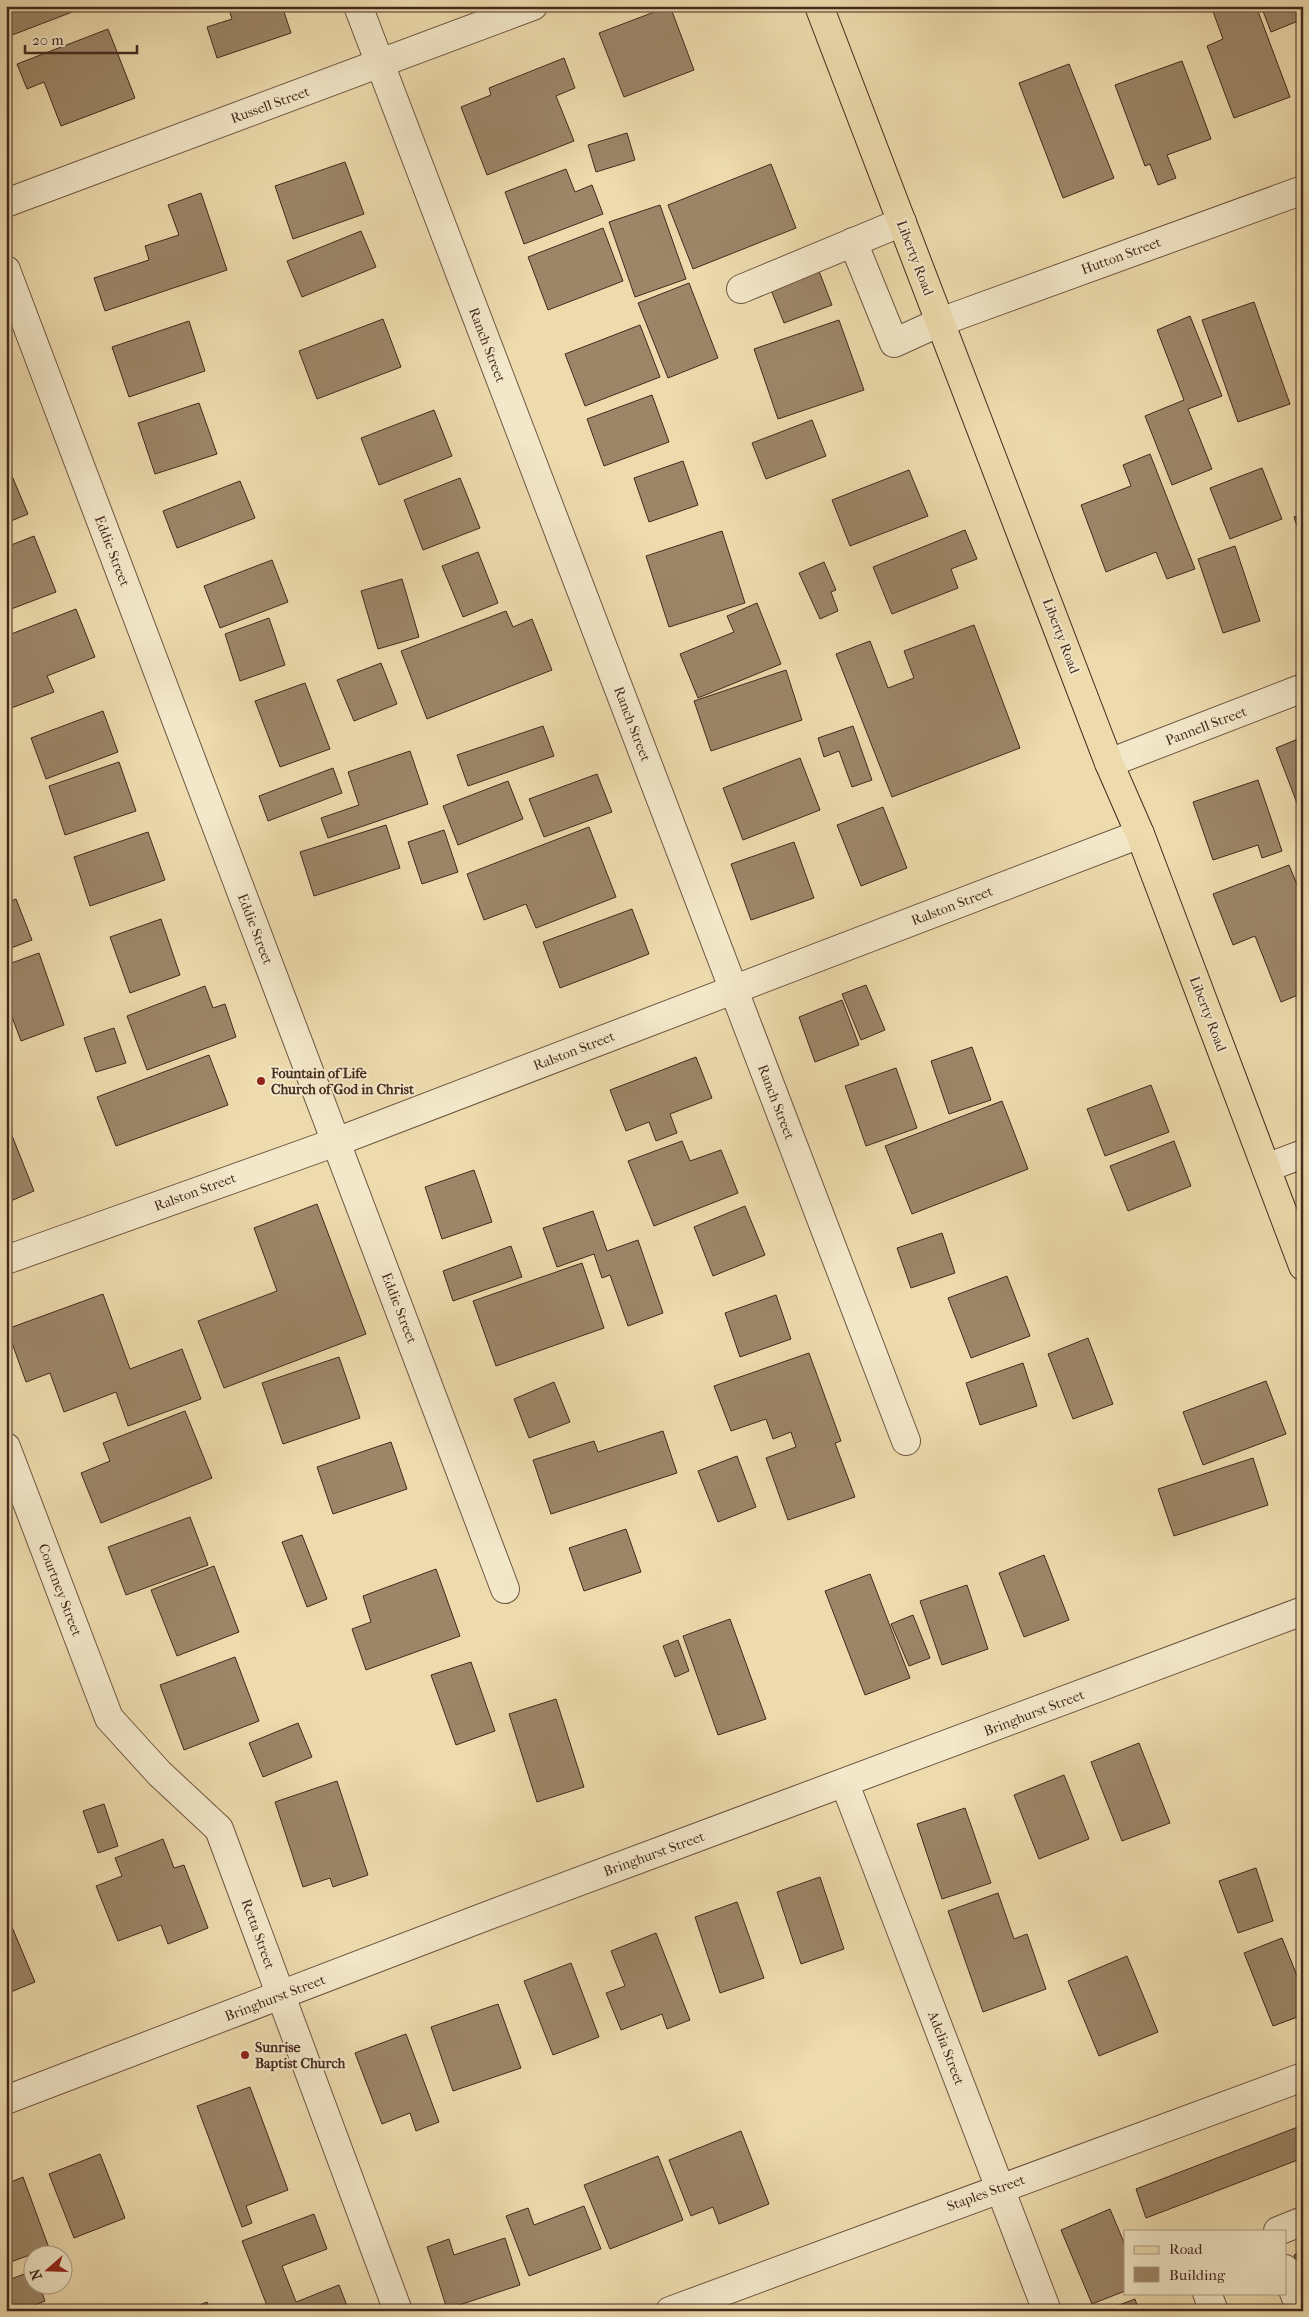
<svg xmlns="http://www.w3.org/2000/svg" width="1309" height="2317" font-family="'IM FELL French Canon',serif">
<style>
.building{fill:#9c8668;stroke:#44291e}
.lines{fill:none;stroke-linecap:round;stroke-linejoin:round}
.minor-casing{stroke:#6e5642;stroke-width:30}
.major-casing{stroke:#44291e;stroke-width:30}
.minor{stroke:#f3e8ca;stroke-width:28}
.major{stroke:#eddbad;stroke-width:28}
.poi-dot{fill:#8f2418;stroke:#f3e8ca;stroke-width:2}
.labels{text-anchor:middle;dominant-baseline:central;stroke-width:4;stroke-linejoin:round;paint-order:stroke}
.street-label{font-size:14px;fill:#44291e;stroke:#f3e8ca}
.poi-label{font-size:14px;font-weight:bold;fill:#44291e;stroke:#f3e8ca;text-anchor:start}
</style>
<rect width="100%" height="100%" fill="#eddbad"/>
<filter id="stains"><feTurbulence type="fractalNoise" baseFrequency=".004" numOctaves="4"/><feColorMatrix values="0 0 0 0 .2 0 0 0 0 .09 0 0 0 0 .02 0 0 0 .5 -.17"/></filter>
<radialGradient id="worn" r=".72"><stop offset=".6" stop-color="#630" stop-opacity="0"/><stop offset="1" stop-color="#630" stop-opacity=".3"/></radialGradient>
<g class="building">
<path d="M22 6H88L7 37 6 12Z"/>
<path d="M228 6H282L291 33 217 58 207 27 232 19Z"/>
<path d="M670 6 694 70 624 97 599 33Z"/>
<path d="M1211 6H1256L1290 97 1234 118 1207 46 1223 39Z"/>
<path d="M1261 6H1299L1303 19 1271 32Z"/>
<path d="M108 29 135 98 61 126 44 82 27 89 17 64Z"/>
<path d="M564 58 575 88 556 96 574 141 487 175 461 107 491 95 489 88Z"/>
<path d="M1182 61 1211 139 1167 155 1176 178 1158 185 1150 164 1145 166 1115 85Z"/>
<path d="M1069 64 1114 178 1063 198 1019 83Z"/>
<path d="M627 133 635 160 596 172 588 145Z"/>
<path d="M345 162 364 214 293 239 275 186Z"/>
<path d="M771 164 796 228 693 269 668 205Z"/>
<path d="M566 169 575 192 592 185 603 214 524 244 505 192Z"/>
<path d="M201 193 227 270 105 311 94 278 149 260 145 246 179 235 168 205Z"/>
<path d="M660 205 686 279 635 297 609 222Z"/>
<path d="M603 228 623 281 548 310 528 257Z"/>
<path d="M361 231 376 267 302 297 287 261Z"/>
<path d="M819 271 832 305 784 323 771 290Z"/>
<path d="M689 283 718 358 668 378 638 303Z"/>
<path d="M1254 302 1290 404 1238 422 1202 320Z"/>
<path d="M1190 316 1222 396 1188 409 1212 469 1172 485 1145 416 1184 400 1157 330Z"/>
<path d="M383 319 401 367 317 399 299 351Z"/>
<path d="M839 320 864 390 778 419 754 349Z"/>
<path d="M189 321 205 371 129 397 112 347Z"/>
<path d="M640 325 660 377 585 406 565 354Z"/>
<path d="M652 395 669 442 604 466 587 419Z"/>
<path d="M199 403 217 454 155 474 138 423Z"/>
<path d="M434 410 452 456 379 485 361 438Z"/>
<path d="M812 420 826 456 766 479 752 443Z"/>
<path d="M1150 454 1195 569 1167 579 1156 552 1106 572 1081 505 1131 486 1123 465Z"/>
<path d="M683 461 698 505 649 522 634 478Z"/>
<path d="M1262 468 1282 519 1230 539 1210 488Z"/>
<path d="M9 469 28 514 6 523V470Z"/>
<path d="M909 470 928 516 850 546 832 500Z"/>
<path d="M460 478 480 528 423 550 404 500Z"/>
<path d="M240 481 255 518 177 548 163 511Z"/>
<path d="M1303 514V543L1294 517Z"/>
<path d="M965 530 977 559 951 569 958 588 892 614 873 567Z"/>
<path d="M722 531 745 603 669 627 646 556Z"/>
<path d="M34 536 56 592 6 611V547Z"/>
<path d="M1235 546 1260 621 1223 633 1198 559Z"/>
<path d="M478 552 498 603 463 617 442 566Z"/>
<path d="M272 560 288 602 220 628 204 586Z"/>
<path d="M824 562 836 590 831 592 838 611 820 619 799 573Z"/>
<path d="M402 579 419 637 378 649 361 591Z"/>
<path d="M757 603 781 664 698 698 680 654 734 632 727 616Z"/>
<path d="M76 609 95 657 47 676 54 692 6 710V636Z"/>
<path d="M506 611 513 627 532 619 552 670 427 719 401 651Z"/>
<path d="M269 618 285 665 240 681 225 634Z"/>
<path d="M974 625 1020 748 892 797 836 654 870 641 888 688 914 678 904 651Z"/>
<path d="M381 663 397 704 354 721 337 680Z"/>
<path d="M786 670 802 720 711 751 694 701Z"/>
<path d="M305 683 330 749 280 767 255 701Z"/>
<path d="M103 711 118 752 46 779 31 738Z"/>
<path d="M543 726 554 756 468 786 457 755Z"/>
<path d="M853 726 872 780 852 787 839 751 824 757 818 738Z"/>
<path d="M1303 737V819L1276 748Z"/>
<path d="M410 751 428 804 328 838 321 818 359 805 348 772Z"/>
<path d="M800 758 820 810 743 840 723 788Z"/>
<path d="M119 762 136 811 65 835 49 786Z"/>
<path d="M333 768 342 793 268 821 259 796Z"/>
<path d="M597 774 612 812 544 837 529 799Z"/>
<path d="M1258 780 1282 851 1262 858 1258 845 1213 860 1193 802Z"/>
<path d="M508 781 523 819 458 845 443 806Z"/>
<path d="M883 807 907 868 861 886 837 825Z"/>
<path d="M386 825 400 868 314 896 300 852Z"/>
<path d="M589 827 616 897 536 928 526 904 484 920 467 874Z"/>
<path d="M444 830 458 872 422 884 408 842Z"/>
<path d="M148 832 165 880 90 906 74 857Z"/>
<path d="M794 842 814 898 751 920 731 864Z"/>
<path d="M1289 865 1303 899V993L1281 1002 1255 936 1233 945 1213 894Z"/>
<path d="M16 899 32 940 6 950V903Z"/>
<path d="M632 909 649 954 560 988 543 942Z"/>
<path d="M161 919 180 975 130 993 110 937Z"/>
<path d="M39 953 64 1025 21 1041 6 1001V965Z"/>
<path d="M866 985 885 1030 861 1040 842 994Z"/>
<path d="M205 986 213 1008 225 1004 236 1037 147 1070 127 1016Z"/>
<path d="M842 1000 859 1045 815 1062 799 1017Z"/>
<path d="M114 1028 126 1063 96 1072 84 1038Z"/>
<path d="M972 1047 991 1100 949 1114 931 1061Z"/>
<path d="M209 1055 228 1105 116 1146 97 1097Z"/>
<path d="M696 1057 712 1098 670 1114 677 1133 656 1141 649 1122 626 1131 610 1090Z"/>
<path d="M896 1068 917 1128 866 1146 845 1086Z"/>
<path d="M1151 1085 1169 1132 1105 1156 1087 1109Z"/>
<path d="M1002 1101 1028 1169 912 1214 885 1146Z"/>
<path d="M9 1128 34 1191 6 1203V1129Z"/>
<path d="M682 1141 690 1161 721 1150 738 1193 654 1226 628 1161Z"/>
<path d="M1174 1141 1191 1186 1128 1211 1110 1166Z"/>
<path d="M474 1170 492 1222 442 1239 425 1187Z"/>
<path d="M317 1204 366 1334 224 1388 198 1321 277 1291 254 1228Z"/>
<path d="M745 1206 765 1255 713 1276 694 1227Z"/>
<path d="M593 1211 607 1251 638 1240 663 1313 628 1326 610 1275 602 1278 594 1254 557 1267 543 1228Z"/>
<path d="M942 1233 955 1273 911 1288 897 1248Z"/>
<path d="M511 1246 522 1277 453 1301 443 1271Z"/>
<path d="M582 1263 604 1328 496 1366 473 1301Z"/>
<path d="M1007 1276 1030 1336 971 1358 948 1298Z"/>
<path d="M103 1294 130 1369 182 1349 201 1399 128 1426 116 1392 64 1412 50 1373 26 1382 7 1329Z"/>
<path d="M776 1295 791 1339 740 1357 725 1313Z"/>
<path d="M1088 1338 1113 1404 1073 1419 1048 1354Z"/>
<path d="M809 1353 841 1441 835 1443 855 1497 788 1520 766 1458 796 1447 791 1432 773 1439 766 1419 731 1431 714 1386Z"/>
<path d="M339 1357 360 1418 283 1444 262 1383Z"/>
<path d="M1023 1363 1037 1406 980 1425 966 1383Z"/>
<path d="M1266 1381 1286 1434 1203 1465 1183 1412Z"/>
<path d="M554 1382 570 1422 529 1438 514 1399Z"/>
<path d="M185 1411 212 1478 101 1523 81 1473 110 1461 103 1443Z"/>
<path d="M663 1431 677 1473 551 1514 533 1460 594 1441 598 1452Z"/>
<path d="M391 1442 407 1489 333 1514 317 1467Z"/>
<path d="M737 1456 756 1507 718 1522 698 1471Z"/>
<path d="M1253 1458 1268 1505 1174 1536 1158 1489Z"/>
<path d="M190 1517 208 1565 126 1595 108 1547Z"/>
<path d="M626 1529 641 1572 584 1591 569 1548Z"/>
<path d="M302 1535 327 1599 307 1607 282 1542Z"/>
<path d="M1044 1555 1069 1620 1024 1637 999 1573Z"/>
<path d="M214 1566 239 1632 177 1656 151 1590Z"/>
<path d="M436 1569 460 1636 366 1670 352 1629 371 1622 363 1596Z"/>
<path d="M870 1574 910 1678 865 1695 825 1591Z"/>
<path d="M967 1585 988 1649 942 1665 920 1601Z"/>
<path d="M913 1615 930 1658 909 1666 891 1624Z"/>
<path d="M730 1619 766 1719 718 1735 683 1636Z"/>
<path d="M678 1640 689 1671 675 1677 663 1646Z"/>
<path d="M235 1657 259 1721 184 1750 160 1685Z"/>
<path d="M471 1662 495 1731 456 1745 431 1675Z"/>
<path d="M556 1699 584 1787 537 1802 509 1714Z"/>
<path d="M298 1723 312 1757 263 1777 249 1743Z"/>
<path d="M1139 1743 1170 1823 1122 1841 1091 1762Z"/>
<path d="M1064 1775 1089 1839 1039 1859 1014 1795Z"/>
<path d="M337 1781 368 1875 333 1887 330 1878 303 1887 275 1802Z"/>
<path d="M104 1804 118 1846 98 1853 83 1811Z"/>
<path d="M965 1808 991 1883 942 1899 917 1824Z"/>
<path d="M163 1839 174 1868 184 1865 208 1928 168 1944 161 1925 118 1941 96 1886 122 1876 115 1858Z"/>
<path d="M1256 1868 1273 1921 1238 1933 1219 1881Z"/>
<path d="M820 1877 844 1949 801 1964 777 1892Z"/>
<path d="M998 1893 1014 1939 1027 1934 1046 1989 983 2012 948 1911Z"/>
<path d="M737 1902 764 1978 720 1993 695 1917Z"/>
<path d="M9 1920 35 1982 6 1994V1921Z"/>
<path d="M656 1933 690 2020 667 2029 662 2014 621 2030 606 1993 625 1986 611 1951Z"/>
<path d="M1282 1938 1303 1991V2015L1273 2026 1244 1953Z"/>
<path d="M1127 1956 1158 2032 1099 2056 1068 1981Z"/>
<path d="M571 1963 599 2037 553 2055 524 1981Z"/>
<path d="M498 2004 521 2068 453 2091 431 2027Z"/>
<path d="M406 2034 439 2122 416 2131 410 2113 382 2124 355 2053Z"/>
<path d="M250 2087 288 2190 246 2206 252 2223 242 2227 197 2106Z"/>
<path d="M1303 2125V2158L1146 2218 1136 2189Z"/>
<path d="M741 2131 769 2204 719 2224 713 2207 691 2216 669 2160Z"/>
<path d="M100 2154 125 2218 74 2238 49 2174Z"/>
<path d="M658 2156 683 2220 610 2249 584 2185Z"/>
<path d="M23 2177 49 2248 8 2263 6 2257V2184Z"/>
<path d="M584 2206 601 2249 529 2276 506 2216 528 2208 534 2225Z"/>
<path d="M1110 2209 1125 2245V2291L1092 2304 1061 2230Z"/>
<path d="M314 2214 327 2249 282 2266 296 2302 339 2285 349 2311H269L242 2241Z"/>
<path d="M505 2238 520 2285 447 2309 427 2247 449 2239 454 2255Z"/>
<path d="M1303 2252V2277L1294 2255Z"/>
<path d="M32 2271V2284H39L45 2301 20 2311H6V2281Z"/>
<path d="M1135 2299 1139 2311H1103Z"/>
<path d="M207 2302 211 2311H185Z"/>
</g>
<g class="lines">
<defs>
<g id="minor">
<path d="M358 6 906 1441"/>
<path d="M6 203 533 6"/>
<path d="M853 242 894 343 940 322 1303 190"/>
<path d="M6 270 505 1589"/>
<path d="M741 289 902 222"/>
<path d="M1109 763 1303 688"/>
<path d="M1266 1168 1303 1154"/>
<path d="M6 1260 336 1142 1140 834"/>
<path d="M6 1447 109 1718 159 1773 219 1829 398 2311"/>
<path d="M845 1784 1047 2311"/>
<path d="M6 2100 492 1914 1303 1611"/>
<path d="M1278 2231 1303 2221"/>
<path d="M1285 2269 1301 2311"/>
<path d="M1207 2293 1214 2311"/>
<path d="M670 2311 1303 2077"/>
</g>
<path id="major" d="M819 6 1109 763 1140 834 1303 1266"/>
</defs>
<use href="#minor" class="minor-casing"/>
<use href="#major" class="major-casing"/>
<use href="#minor" class="minor"/>
<use href="#major" class="major"/>
</g>
<g class="poi-dot">
<circle cx="261" cy="1081" r="5"/>
<circle cx="245" cy="2055" r="5"/>
</g>
<g class="labels">
<g class="street-label">
<text transform="translate(270 105) rotate(-20)">Russell Street</text>
<text transform="translate(1121 256) rotate(-20)">Hutton Street</text>
<text transform="translate(915 258) rotate(69)">Liberty Road</text>
<text transform="translate(487 345) rotate(69)">Ranch Street</text>
<text transform="translate(112 551) rotate(69)">Eddie Street</text>
<text transform="translate(1061 636) rotate(69)">Liberty Road</text>
<text transform="translate(632 724) rotate(69)">Ranch Street</text>
<text transform="translate(1206 726) rotate(-21)">Pannell Street</text>
<text transform="translate(952 906) rotate(-21)">Ralston Street</text>
<text transform="translate(255 929) rotate(69)">Eddie Street</text>
<text transform="translate(1208 1014) rotate(69)">Liberty Road</text>
<text transform="translate(574 1051) rotate(-21)">Ralston Street</text>
<text transform="translate(776 1102) rotate(69)">Ranch Street</text>
<text transform="translate(195 1192) rotate(-20)">Ralston Street</text>
<text transform="translate(399 1308) rotate(69)">Eddie Street</text>
<text transform="translate(60 1590) rotate(69)">Courtney Street</text>
<text transform="translate(1034 1713) rotate(-21)">Bringhurst Street</text>
<text transform="translate(654 1854) rotate(-20)">Bringhurst Street</text>
<text transform="translate(258 1934) rotate(70)">Retta Street</text>
<text transform="translate(275 1998) rotate(-21)">Bringhurst Street</text>
<text transform="translate(946 2048) rotate(69)">Adelia Street</text>
<text transform="translate(986 2193) rotate(-20)">Staples Street</text>
</g>
<g class="poi-label">
<text x="271" y="1073">Fountain of Life<tspan x="271" dy="16">Church of God in Christ</tspan></text>
<text x="255" y="2047">Sunrise<tspan x="255" dy="16">Baptist Church</tspan></text>
</g>
</g>
<rect width="1309" height="2317" fill="none" stroke="#eddbad" stroke-width="25"/>
<rect x="8" y="8" width="1294" height="2302" fill="none" stroke="#44291e" stroke-width="2.5"/>
<rect x="12" y="12" width="1284" height="2292" fill="none" stroke="#44291e"/>
<rect x="1124" y="2230" width="162" height="65" fill="#f3e8ca" stroke="#ad9c85"/>
<rect x="1134" y="2246" width="25" height="8" fill="#eddbad" stroke="#ad9c85"/>
<text x="1169" y="2254" font-size="15" fill="#44291e">Road</text>
<rect x="1134" y="2267" width="25" height="15" fill="#9c8668" stroke="#ad9c85"/>
<text x="1169" y="2280" font-size="15" fill="#44291e">Building</text>
<g transform="translate(48 2270) rotate(250)"><circle r="24" fill="#f3e8ca" stroke="#ad9c85"/>
<path d="M0-4L9 19L0 12L-9 19Z" fill="#8f2418"/>
<text y="-8" font-size="14" font-weight="bold" text-anchor="middle" fill="#44291e">N</text>
</g>
<path d="M25 45v8h112v-8" fill="none" stroke="#44291e" stroke-width="2.5"/>
<text x="32" y="45" font-size="15" fill="#44291e" stroke="#f3e8ca" stroke-width="4" paint-order="stroke">20 m</text>
<rect width="100%" height="100%" filter="url(#stains)"/>
<rect width="100%" height="100%" fill="url(#worn)"/>
</svg>
